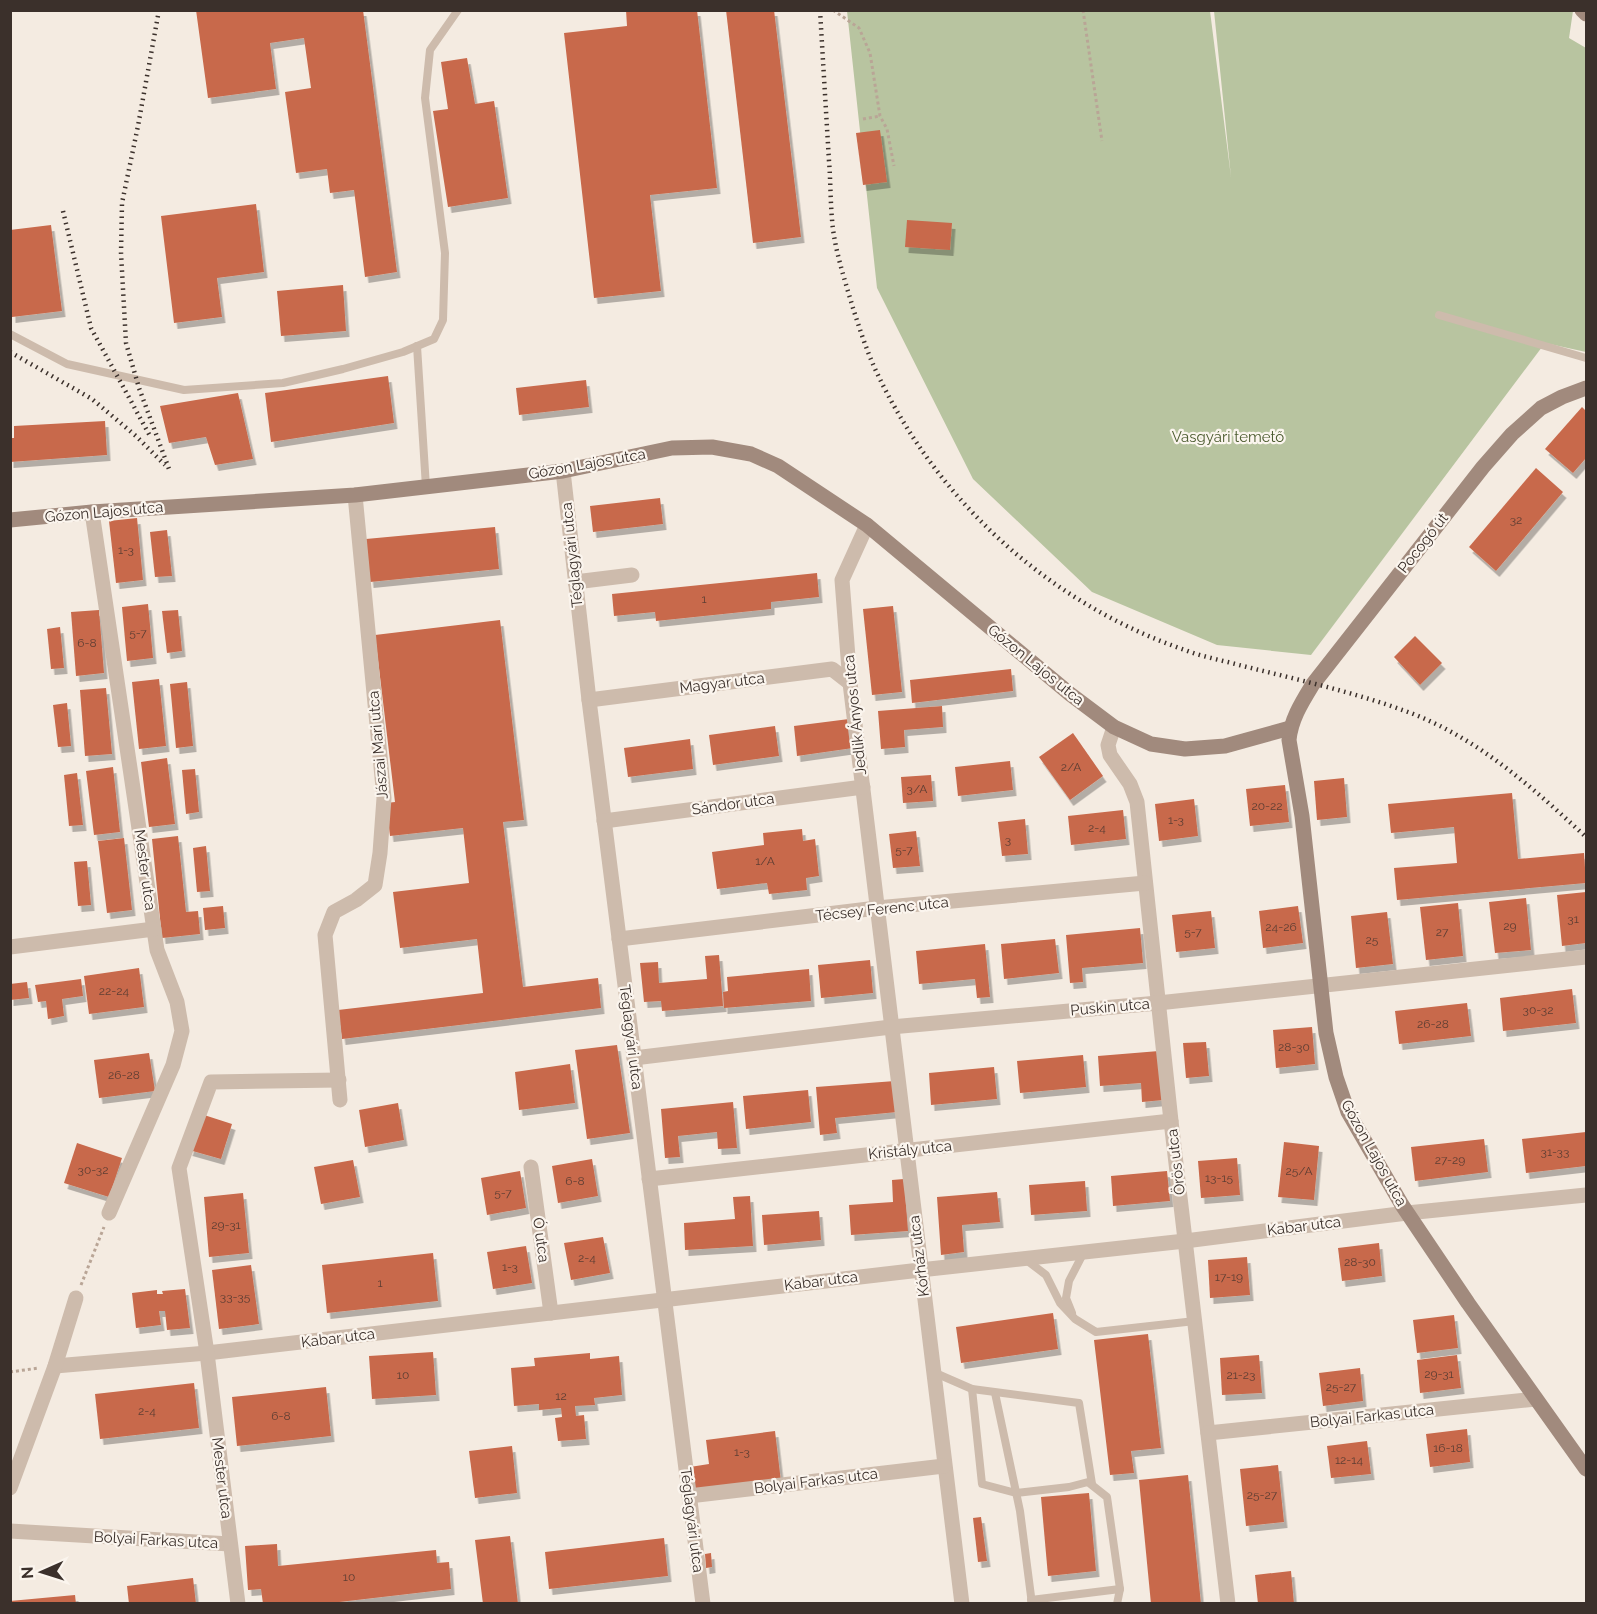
<svg xmlns="http://www.w3.org/2000/svg" width="1597" height="1614" font-family="Raleway,sans-serif">
<style>
.green{fill:#b8c4a0}
.building{fill:#c8694b;filter:url(#shadow)}
.lines{fill:none;stroke-linecap:round;stroke-linejoin:round}
.path{stroke:#b9a596;stroke-width:3;stroke-dasharray:3 3;stroke-linecap:butt}
.lane{stroke:#cdbbac;stroke-width:8}
.street{stroke:#cdbbac;stroke-width:15}
.secondary{stroke:#a18a7d;stroke-width:15}
.rail{stroke:#3b302b;stroke-width:4.5;stroke-dasharray:1.5 4.5;stroke-linecap:butt}
.labels{text-anchor:middle;dominant-baseline:central;stroke-width:4.5;stroke-linejoin:round;paint-order:stroke}
.number-label{font-size:12px;fill:#5e3e33}
.park-label{font-size:15px;fill:#4a5a2e;stroke:#fbf5ee}
.street-label{font-size:15px;fill:#3b302b;stroke:#fbf5ee}
</style>
<defs>
<filter id="shadow"><feDropShadow dx="3.5" dy="6" stdDeviation="0" flood-color="#0004"/></filter>
</defs>
<rect width="100%" height="100%" fill="#f4ebe1"/>
<path class="green" d="M847 11H1210L1231 177 1214 11H1573L1569 38 1586 48V352L1545 343 1311 655 1217 645 1092 592 973 479 877 288Z"/>
<g class="building">
<path d="M196 10H363L397 272 365 277 354 190 330 193 327 169 296 173 285 92 311 88 304 38 270 43 276 89 208 98Z"/>
<path d="M626 10H697L717 188 650 195 661 291 594 298 564 33 627 26Z"/>
<path d="M726 10H774L801 237 753 243Z"/>
<path d="M467 58 475 104 494 101 508 198 448 207 433 111 448 109 441 62Z"/>
<path d="M880 130 887 182 863 185 856 133Z"/>
<path d="M256 204 264 272 217 278 222 317 174 323 161 216Z"/>
<path d="M907 220 952 223 950 250 905 247Z"/>
<path d="M51 225 62 311 12 317 10 230Z"/>
<path d="M343 285 346 331 281 336 277 291Z"/>
<path d="M388 376 394 423 271 442 265 393Z"/>
<path d="M586 380 589 407 519 415 516 388Z"/>
<path d="M238 393 253 459 215 465 206 437 169 443 160 406Z"/>
<path d="M1582 407 1586 411V458L1573 473 1545 449Z"/>
<path d="M105 421 107 455 10 462V438H14V426Z"/>
<path d="M1536 468 1563 492 1496 571 1469 547Z"/>
<path d="M660 498 663 524 593 532 590 506Z"/>
<path d="M137 518 143 580 116 583 109 521Z"/>
<path d="M495 527 499 569 370 582 366 539Z"/>
<path d="M167 530 172 576 155 577 150 532Z"/>
<path d="M817 573 819 597 771 602V609L656 621 655 612 614 616 612 594Z"/>
<path d="M148 604 153 658 127 661 122 607Z"/>
<path d="M893 606 902 692 872 695 863 609Z"/>
<path d="M99 610 104 673 76 676 71 612Z"/>
<path d="M178 610 182 651 167 653 162 611Z"/>
<path d="M500 620 524 820 503 822 523 987 598 978 601 1008 342 1039 338 1010 483 993 477 939 400 948 393 892 469 883 463 828 390 836 386 803 395 802 375 635Z"/>
<path d="M60 627 64 668 51 669 47 629Z"/>
<path d="M1415 636 1442 663 1420 685 1394 657Z"/>
<path d="M1011 669 1013 691 912 703 910 680Z"/>
<path d="M159 679 166 746 139 749 132 682Z"/>
<path d="M187 682 193 746 176 748 170 684Z"/>
<path d="M106 688 112 754 85 756 80 690Z"/>
<path d="M67 703 71 746 58 747 53 705Z"/>
<path d="M942 706 943 727 904 730 905 747 881 749 878 711Z"/>
<path d="M849 719 853 748 797 756 794 726Z"/>
<path d="M775 726 779 756 713 765 709 735Z"/>
<path d="M1073 733 1103 776 1070 800 1039 757Z"/>
<path d="M690 739 693 769 628 777 624 748Z"/>
<path d="M167 758 175 824 149 827 141 762Z"/>
<path d="M1010 761 1013 790 958 796 955 767Z"/>
<path d="M113 767 120 832 94 835 86 771Z"/>
<path d="M195 769 199 812 186 814 182 770Z"/>
<path d="M77 773 83 825 69 826 64 775Z"/>
<path d="M931 775 933 801 903 803 901 777Z"/>
<path d="M1344 778 1347 817 1317 820 1314 781Z"/>
<path d="M1285 785 1289 822 1250 826 1246 789Z"/>
<path d="M1512 793 1518 859 1584 853 1586 883 1397 900 1394 868 1457 863 1454 827 1391 833 1388 804Z"/>
<path d="M1194 799 1198 836 1159 841 1155 804Z"/>
<path d="M1123 810 1126 839 1071 845 1068 816Z"/>
<path d="M1025 819 1028 854 1002 856 998 822Z"/>
<path d="M802 829 803 841 815 839 819 876 806 878 807 890 769 894 767 883 717 889 712 852 764 845 763 833Z"/>
<path d="M916 831 920 866 893 868 889 834Z"/>
<path d="M178 836 186 912 198 911 200 934 162 938 152 839Z"/>
<path d="M124 838 132 910 107 913 98 841Z"/>
<path d="M206 846 210 891 197 892 193 848Z"/>
<path d="M87 861 91 905 78 906 74 862Z"/>
<path d="M1586 892V943L1562 946 1557 895Z"/>
<path d="M1526 898 1531 950 1495 953 1489 902Z"/>
<path d="M1458 903 1463 956 1426 960 1420 907Z"/>
<path d="M223 906 225 928 205 930 203 908Z"/>
<path d="M1298 906 1303 943 1263 948 1259 911Z"/>
<path d="M1211 911 1215 948 1176 952 1172 915Z"/>
<path d="M1387 912 1393 964 1356 968 1351 916Z"/>
<path d="M1140 928 1143 963 1082 968 1083 982 1070 983 1066 935Z"/>
<path d="M1055 939 1059 973 1004 979 1001 944Z"/>
<path d="M985 944 990 997 977 998 975 979 919 984 916 951Z"/>
<path d="M719 955 723 1006 662 1011 661 1001 644 1002 640 963 658 962 659 983 707 979 705 956Z"/>
<path d="M870 960 873 993 821 998 818 965Z"/>
<path d="M139 968 144 1007 89 1014 84 976Z"/>
<path d="M809 969 811 1001 724 1008 723 992 728 991 727 977Z"/>
<path d="M81 979 83 996 62 999 64 1016 48 1019 46 1001 38 1002 35 985Z"/>
<path d="M27 982 29 998 10 1000V984Z"/>
<path d="M1572 989 1576 1023 1503 1031 1500 998Z"/>
<path d="M1467 1003 1471 1036 1399 1044 1395 1011Z"/>
<path d="M1312 1027 1315 1064 1276 1068 1273 1030Z"/>
<path d="M1206 1042 1209 1076 1186 1078 1183 1043Z"/>
<path d="M617 1045 630 1133 587 1139 575 1050Z"/>
<path d="M1159 1051 1163 1100 1142 1102 1141 1083 1100 1086 1098 1056Z"/>
<path d="M149 1053 155 1091 99 1098 94 1060Z"/>
<path d="M1083 1055 1086 1087 1020 1093 1017 1061Z"/>
<path d="M570 1064 575 1103 519 1110 515 1072Z"/>
<path d="M994 1067 997 1099 931 1105 929 1073Z"/>
<path d="M895 1081 897 1112 835 1118 837 1133 820 1135 816 1087Z"/>
<path d="M808 1090 811 1122 746 1129 743 1096Z"/>
<path d="M733 1102 737 1148 718 1149 717 1132 678 1136 680 1157 665 1158 661 1109Z"/>
<path d="M398 1103 404 1140 365 1147 359 1110Z"/>
<path d="M201 1114 232 1124 221 1159 189 1150Z"/>
<path d="M1586 1132V1166L1526 1173 1522 1139Z"/>
<path d="M1484 1139 1488 1172 1415 1181 1411 1147Z"/>
<path d="M1284 1142 1319 1146 1314 1200 1278 1197Z"/>
<path d="M77 1143 122 1158 109 1197 64 1183Z"/>
<path d="M1237 1158 1240 1195 1201 1198 1198 1161Z"/>
<path d="M592 1159 598 1196 558 1203 552 1166Z"/>
<path d="M353 1160 360 1197 321 1204 314 1167Z"/>
<path d="M520 1171 526 1208 487 1215 481 1178Z"/>
<path d="M1167 1171 1170 1201 1113 1206 1111 1176Z"/>
<path d="M904 1179 908 1231 851 1235 849 1205 893 1202 892 1180Z"/>
<path d="M1085 1181 1087 1211 1031 1215 1029 1185Z"/>
<path d="M997 1192 1000 1222 962 1225 964 1252 941 1255 937 1197Z"/>
<path d="M243 1193 249 1253 209 1257 204 1197Z"/>
<path d="M750 1196 753 1246 685 1250 684 1223 735 1219 733 1197Z"/>
<path d="M819 1211 821 1240 764 1245 762 1215Z"/>
<path d="M603 1237 610 1273 571 1280 564 1243Z"/>
<path d="M1379 1243 1382 1276 1342 1281 1338 1248Z"/>
<path d="M526 1246 532 1283 493 1289 487 1252Z"/>
<path d="M433 1253 438 1301 327 1313 322 1265Z"/>
<path d="M1247 1257 1250 1295 1210 1298 1208 1260Z"/>
<path d="M251 1265 259 1324 219 1329 212 1270Z"/>
<path d="M185 1289 190 1328 167 1330 165 1311H159L161 1325 136 1328 132 1293 157 1290V1294H163L162 1291Z"/>
<path d="M1053 1313 1058 1349 961 1363 956 1327Z"/>
<path d="M1454 1315 1458 1348 1417 1353 1413 1320Z"/>
<path d="M1148 1334 1161 1448 1131 1451 1134 1473 1110 1475 1094 1340Z"/>
<path d="M433 1352 436 1395 372 1399 369 1356Z"/>
<path d="M590 1353V1359L619 1356 622 1395 594 1398 595 1405 575 1406 576 1416 584 1415 586 1439 558 1441 555 1418 562 1417 561 1408 539 1410V1404L514 1406 511 1368 535 1366 534 1358Z"/>
<path d="M1259 1355 1262 1393 1222 1395 1220 1358Z"/>
<path d="M1457 1355 1461 1388 1420 1393 1417 1360Z"/>
<path d="M1360 1368 1363 1401 1323 1406 1319 1373Z"/>
<path d="M194 1383 199 1428 100 1439 95 1394Z"/>
<path d="M326 1387 331 1436 237 1446 232 1397Z"/>
<path d="M1467 1429 1470 1462 1430 1467 1426 1434Z"/>
<path d="M775 1431 781 1482 693 1493 690 1467 709 1464 706 1440Z"/>
<path d="M1367 1441 1371 1474 1331 1478 1327 1446Z"/>
<path d="M512 1446 517 1493 475 1498 469 1451Z"/>
<path d="M1278 1465 1284 1522 1246 1526 1240 1469Z"/>
<path d="M1188 1475 1201 1604H1151L1139 1480Z"/>
<path d="M1089 1493 1096 1571 1048 1576 1041 1497Z"/>
<path d="M981 1517 987 1561 978 1562 973 1518Z"/>
<path d="M510 1536 518 1604H483L475 1540Z"/>
<path d="M664 1538 668 1576 549 1589 545 1552Z"/>
<path d="M277 1544 278 1566 436 1550 437 1563 449 1562 451 1589 322 1604H263L261 1589 248 1590 245 1546Z"/>
<path d="M711 1553 712 1567 706 1568 705 1554Z"/>
<path d="M1291 1571 1294 1604H1258L1255 1575Z"/>
<path d="M193 1578 196 1604H129L127 1586Z"/>
<path d="M75 1595 76 1604H10V1601Z"/>
</g>
<g class="lines">
<g class="path">
<path d="M833 10 859 28 870 53 880 116 887 129 894 166"/>
<path d="M1083 10 1102 141"/>
<path d="M863 119 880 116"/>
<path d="M81 1285 104 1227"/>
<path d="M10 1372 39 1368"/>
</g>
<g class="lane">
<path d="M1439 315 1586 358"/>
<path d="M10 334 67 364 184 390 283 383 343 369 403 352 434 339 443 320 445 253 425 98 430 50 458 10"/>
<path d="M417 346 426 487"/>
<path d="M1025 1259 1046 1275 1060 1303 1075 1319 1096 1332 1195 1321"/>
<path d="M1072 1313 1066 1298 1069 1281 1084 1252"/>
<path d="M933 1372 972 1389 1079 1403 1092 1484"/>
<path d="M972 1389 982 1484 1016 1493 1069 1487 1088 1482 1107 1497 1120 1589 1117 1604"/>
<path d="M995 1393 1020 1511 1032 1604"/>
<path d="M1031 1600 1120 1589"/>
</g>
<g class="street">
<path d="M563 471 589 700 703 1604"/>
<path d="M92 512 157 950 177 1002 182 1031 173 1065 109 1213"/>
<path d="M867 525 842 580 850 683 962 1604"/>
<path d="M575 582 632 575"/>
<path d="M589 700 832 669 850 683"/>
<path d="M1114 727 1108 745 1110 755 1130 784 1137 802 1171 1121 1228 1604"/>
<path d="M604 821 863 787"/>
<path d="M619 939 877 908 1145 883"/>
<path d="M10 947 154 929"/>
<path d="M634 1058 891 1027 1158 1003 1586 957"/>
<path d="M340 1100 325 935 334 912 356 900 375 885 380 853 384 798 355 495"/>
<path d="M531 1167 551 1313"/>
<path d="M649 1179 1171 1121"/>
<path d="M55 1366 207 1353 920 1270 1185 1241 1407 1213 1586 1195"/>
<path d="M1208 1433 1536 1399"/>
<path d="M10 1488 55 1366 76 1298"/>
<path d="M689 1496 944 1466"/>
<path d="M10 1531 230 1544"/>
<path d="M238 1604 207 1353 179 1168 211 1082 339 1080"/>
</g>
<g class="secondary">
<path d="M1582 10 1586 14"/>
<path d="M1586 388 1562 397 1541 408 1512 434 1483 467 1313 684C1302 702 1291 719 1289 740L1302 816 1326 1033 1336 1077 1348 1112 1402 1205 1468 1303 1586 1469"/>
<path d="M10 520 92 512 355 495 563 471 672 448 712 447 751 454 778 466 867 525 1070 694 1114 727 1151 744 1185 749 1225 746 1290 728"/>
</g>
<g class="rail">
<path d="M159 10 138 126 122 203 121 253 126 343 139 388 169 469"/>
<path d="M820 10C823 61 826 111 829 161 831 185 830 211 834 236 838 260 846 284 853 308 860 330 867 352 877 373 938 502 1050 604 1185 650 1203 657 1221 660 1239 665 1295 679 1354 692 1408 712 1478 738 1533 788 1586 837"/>
<path d="M63 211 91 328 150 436"/>
<path d="M10 352 92 399 136 436 165 465"/>
</g>
</g>
<g class="labels">
<g class="number-label">
<text x="1516" y="520">32</text>
<text x="126" y="550">1-3</text>
<text x="704" y="599">1</text>
<text x="138" y="633">5-7</text>
<text x="87" y="643">6-8</text>
<text x="1071" y="767">2/A</text>
<text x="917" y="789">3/A</text>
<text x="1267" y="806">20-22</text>
<text x="1176" y="820">1-3</text>
<text x="1097" y="828">2-4</text>
<text x="1008" y="840">3</text>
<text x="904" y="850">5-7</text>
<text x="765" y="861">1/A</text>
<text x="1573" y="919">31</text>
<text x="1510" y="926">29</text>
<text x="1281" y="927">24-26</text>
<text x="1193" y="932">5-7</text>
<text x="1442" y="932">27</text>
<text x="1372" y="940">25</text>
<text x="114" y="991">22-24</text>
<text x="1538" y="1010">30-32</text>
<text x="1433" y="1024">26-28</text>
<text x="1294" y="1047">28-30</text>
<text x="124" y="1075">26-28</text>
<text x="1555" y="1152">31-33</text>
<text x="1450" y="1160">27-29</text>
<text x="93" y="1170">30-32</text>
<text x="1299" y="1171">25/A</text>
<text x="1219" y="1178">13-15</text>
<text x="575" y="1181">6-8</text>
<text x="503" y="1193">5-7</text>
<text x="226" y="1225">29-31</text>
<text x="587" y="1258">2-4</text>
<text x="1360" y="1262">28-30</text>
<text x="510" y="1267">1-3</text>
<text x="1229" y="1277">17-19</text>
<text x="380" y="1283">1</text>
<text x="235" y="1297">33-35</text>
<text x="1439" y="1374">29-31</text>
<text x="403" y="1375">10</text>
<text x="1241" y="1375">21-23</text>
<text x="1341" y="1387">25-27</text>
<text x="561" y="1396">12</text>
<text x="147" y="1411">2-4</text>
<text x="281" y="1416">6-8</text>
<text x="1448" y="1448">16-18</text>
<text x="742" y="1452">1-3</text>
<text x="1349" y="1460">12-14</text>
<text x="1262" y="1495">25-27</text>
<text x="349" y="1577">10</text>
</g>
<g class="park-label">
<text x="1228" y="437">Vasgyári temető</text>
</g>
<g class="street-label">
<text transform="translate(587 464) rotate(-10)">Gózon Lajos utca</text>
<text transform="translate(104 512) rotate(-5)">Gózon Lajos utca</text>
<text transform="translate(1423 543) rotate(-52)">Pocogó út</text>
<text transform="translate(572 555) rotate(-96)">Téglagyári utca</text>
<text transform="translate(1036 665) rotate(39)">Gózon Lajos utca</text>
<text transform="translate(722 683) rotate(-7)">Magyar utca</text>
<text transform="translate(855 715) rotate(-96)">Jedlik Ányos utca</text>
<text transform="translate(378 745) rotate(-95)">Jászai Mari utca</text>
<text transform="translate(733 804) rotate(-8)">Sándor utca</text>
<text transform="translate(145 870) rotate(82)">Mester utca</text>
<text transform="translate(882 909) rotate(-6)">Técsey Ferenc utca</text>
<text transform="translate(1110 1007) rotate(-5)">Puskin utca</text>
<text transform="translate(631 1037) rotate(83)">Téglagyári utca</text>
<text transform="translate(910 1150) rotate(-6)">Kristály utca</text>
<text transform="translate(1374 1153) rotate(61)">Gózon Lajos utca</text>
<text transform="translate(1176 1162) rotate(-97)">Örös utca</text>
<text transform="translate(1304 1226) rotate(-7)">Kabar utca</text>
<text transform="translate(541 1240) rotate(82)">Ó utca</text>
<text transform="translate(919 1256) rotate(-97)">Kórház utca</text>
<text transform="translate(821 1281) rotate(-7)">Kabar utca</text>
<text transform="translate(338 1338) rotate(-7)">Kabar utca</text>
<text transform="translate(1372 1416) rotate(-6)">Bolyai Farkas utca</text>
<text transform="translate(222 1478) rotate(83)">Mester utca</text>
<text transform="translate(816 1481) rotate(-7)">Bolyai Farkas utca</text>
<text transform="translate(692 1520) rotate(83)">Téglagyári utca</text>
<text transform="translate(156 1540) rotate(3)">Bolyai Farkas utca</text>
</g>
</g>
<rect width="1597" height="1614" fill="none" stroke="#3b302b" stroke-width="24"/>
<g transform="translate(42 1572) rotate(267)" stroke="#fbf5ee" stroke-width="4.5" paint-order="stroke">
<path d="M0-4.5L10 22L0 15L-10 22Z" fill="#3b302b"/>
<text y="-9" font-size="16" font-weight="bold" text-anchor="middle" fill="#3b302b">N</text>
</g>
</svg>
